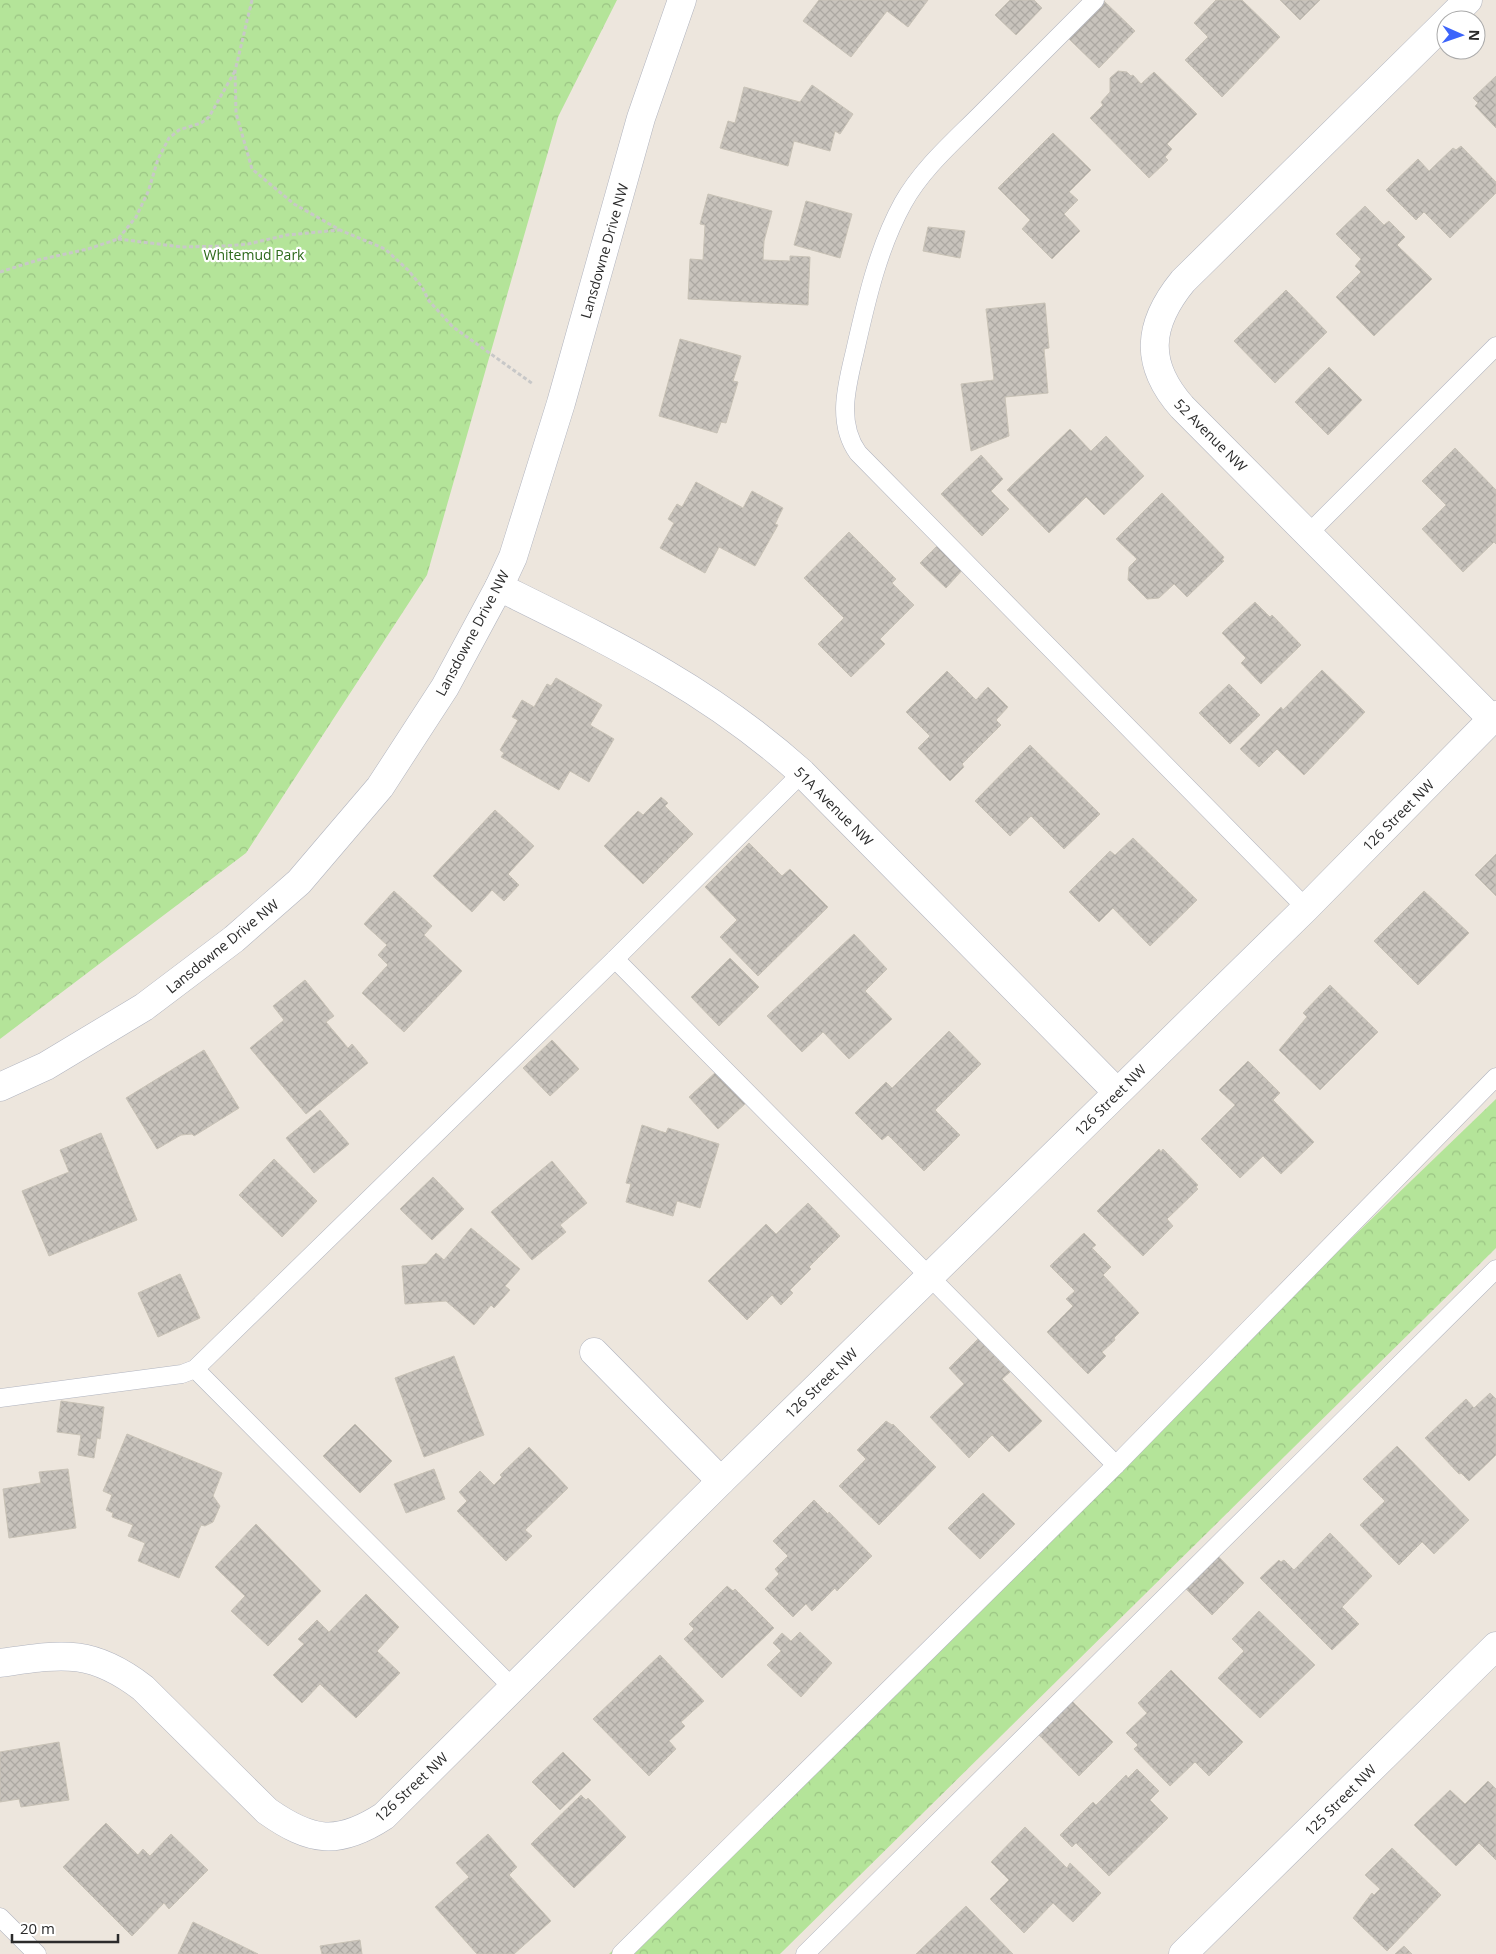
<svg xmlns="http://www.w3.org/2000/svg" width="1496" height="1954" font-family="'Open Sans',sans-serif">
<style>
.park{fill:url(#park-crowns)}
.building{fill:url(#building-cross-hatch);stroke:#c8c2b6}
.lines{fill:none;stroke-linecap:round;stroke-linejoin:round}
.service-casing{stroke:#b1b4bf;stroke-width:19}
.minor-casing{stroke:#b1b4bf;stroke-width:29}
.path{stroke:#c8c8c8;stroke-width:3;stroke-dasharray:4 2.5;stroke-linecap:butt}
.service{stroke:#fff;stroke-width:18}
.minor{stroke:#fff;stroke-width:28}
.labels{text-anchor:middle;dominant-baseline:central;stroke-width:4.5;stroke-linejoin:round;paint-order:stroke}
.street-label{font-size:14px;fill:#2b2b2b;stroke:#fff}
.park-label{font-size:14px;fill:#2c691a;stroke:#fff}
</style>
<defs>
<pattern id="park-crowns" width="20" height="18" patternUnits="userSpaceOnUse" patternTransform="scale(1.25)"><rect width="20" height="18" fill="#b4e499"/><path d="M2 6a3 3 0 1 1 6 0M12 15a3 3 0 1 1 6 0" fill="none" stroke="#9bc484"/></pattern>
<pattern id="building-cross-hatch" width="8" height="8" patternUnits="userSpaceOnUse" patternTransform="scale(1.25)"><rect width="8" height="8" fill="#c8c3bc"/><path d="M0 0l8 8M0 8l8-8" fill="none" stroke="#aca8a2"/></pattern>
</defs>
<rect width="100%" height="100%" fill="#ede6dd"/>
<g class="park">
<path d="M0 0H617L558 117 427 575 246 853 0 1039Z"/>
<path d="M1496 1099V1248L780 1954H609Z"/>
</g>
<g class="building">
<path d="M819 0H928L908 27 887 11 851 57 803 21Z"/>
<path d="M1010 0H1034L1042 8 1016 35 995 15Z"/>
<path d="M1216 0H1242L1280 37 1222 97 1185 60 1208 37 1194 23Z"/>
<path d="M1280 0H1320L1300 20Z"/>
<path d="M1104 1 1135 31 1099 68 1068 38Z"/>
<path d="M1118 71 1127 72 1131 76 1133 75 1141 84 1154 72 1197 114 1167 144 1172 149 1165 157 1168 160 1149 178 1090 118 1103 105 1101 102 1110 92V78Z"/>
<path d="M1496 76V128L1475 106 1478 103 1473 98Z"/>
<path d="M812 85 853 114 840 134 835 131 830 151 794 141 788 166 720 148 728 121 735 123 744 87 800 102Z"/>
<path d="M1053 133 1091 170 1069 192 1078 200 1064 214 1080 231 1052 259 1022 229 1030 220 998 188Z"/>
<path d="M1461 146 1496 182V193L1450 238 1424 212 1416 220 1386 190 1418 159 1429 171 1453 148 1456 150Z"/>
<path d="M708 194 772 211 764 241 763 260 790 261V256L810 257 808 305 688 299 690 259 703 260 705 225 700 224Z"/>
<path d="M806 201 852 214 840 258 794 245Z"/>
<path d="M1365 206 1384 225 1389 221 1405 237 1397 245 1432 279 1374 336 1336 297 1361 272 1355 266 1361 259 1336 234Z"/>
<path d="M928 227 965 231 960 258 923 251Z"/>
<path d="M1286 290 1327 332 1275 383 1234 341Z"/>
<path d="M1045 303 1049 348 1044 349 1048 393 1005 397 1009 436 971 451 961 384 994 380 986 309Z"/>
<path d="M680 339 741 356 733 381 738 382 726 423 721 422 717 433 659 416Z"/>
<path d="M1329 367 1362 400 1328 435 1295 402Z"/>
<path d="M1070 429 1091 451 1106 436 1144 476 1104 515 1086 497 1049 533 1007 490Z"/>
<path d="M1455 448 1496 490V544L1494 542 1463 572 1422 529 1446 505 1422 481Z"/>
<path d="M981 455 1003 479 991 491 1009 509 982 536 941 494Z"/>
<path d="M696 482 743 508 752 491 783 508 775 524 778 525 755 566 719 547 705 573 660 548 674 523 668 519 677 504 682 507Z"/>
<path d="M1162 493 1224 557 1222 560 1224 561 1187 597 1174 584 1159 598 1147 599 1128 580 1129 567 1137 559 1116 539Z"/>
<path d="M849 532 896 579 892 583 914 605 880 639 885 644 851 677 818 644 844 618 804 578Z"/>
<path d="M940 543 965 567 946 588 920 563Z"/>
<path d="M1255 602 1270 617 1272 615 1301 645 1261 684 1241 663 1246 658 1222 633Z"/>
<path d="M1322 670 1365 712 1304 775 1277 749 1259 767 1240 749 1281 707 1283 710Z"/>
<path d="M947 671 976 700 988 687 1008 707 996 720 1001 725 962 764 964 767 950 781 918 748 930 736 906 712Z"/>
<path d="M556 678 602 705 590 725 614 739 589 782 570 771 559 790 501 757 504 753 500 750 518 720 512 717 522 700 534 707 547 684 551 686Z"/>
<path d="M1229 684 1260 715 1230 744 1199 713Z"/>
<path d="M1030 745 1100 814 1064 849 1031 816 1010 836 975 801Z"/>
<path d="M661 797 668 803 665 806 693 834 643 884 604 846 638 811 643 815Z"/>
<path d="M495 810 534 846 508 874 519 885 504 901 492 890 472 912 433 876Z"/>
<path d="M1133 838 1197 900 1150 946 1113 908 1099 922 1069 892 1110 851 1115 855Z"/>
<path d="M749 843 782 876 790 869 828 907 758 976 720 937 737 920 705 887Z"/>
<path d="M1496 854V896L1475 875Z"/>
<path d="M394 891 432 926 424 935 462 971 404 1032 362 993 388 965 378 955 387 945 364 924Z"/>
<path d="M1424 891 1469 933 1418 985 1374 941Z"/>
<path d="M854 934 887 969 865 991 892 1019 849 1059 823 1032 802 1052 767 1016Z"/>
<path d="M730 958 759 987 719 1026 691 997Z"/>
<path d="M305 980 334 1016 326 1022 348 1048 352 1044 368 1063 306 1114 250 1048 284 1020 273 1006Z"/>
<path d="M1330 985 1378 1032 1320 1090 1279 1050 1307 1017 1303 1013Z"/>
<path d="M949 1031 981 1064 935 1110 960 1135 924 1171 888 1135 882 1140 855 1113 886 1082 892 1088Z"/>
<path d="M552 1040 579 1069 550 1096 523 1068Z"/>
<path d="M204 1050 239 1108 194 1136 192 1134 181 1135 157 1149 126 1098Z"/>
<path d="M1248 1061 1280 1093 1273 1100 1314 1142 1281 1174 1263 1156 1240 1178 1201 1139 1235 1105 1219 1090Z"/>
<path d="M717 1071 747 1102 718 1129 689 1097Z"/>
<path d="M320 1110 349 1144 314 1173 286 1138Z"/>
<path d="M642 1125 666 1133 668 1128 719 1144 700 1208 677 1201 673 1216 626 1202 631 1184 626 1183Z"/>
<path d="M101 1133 137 1220 49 1256 22 1191 69 1172 60 1150Z"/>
<path d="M1159 1149 1161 1152 1163 1149 1198 1185 1196 1187 1198 1189 1167 1219 1173 1226 1143 1256 1097 1211Z"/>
<path d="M274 1159 317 1201 282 1237 239 1195Z"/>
<path d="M552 1161 587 1203 560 1225 566 1232 532 1260 491 1212Z"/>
<path d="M433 1177 464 1209 432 1240 400 1209Z"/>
<path d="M808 1203 840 1236 809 1267 811 1269 790 1290 793 1293 781 1305 772 1295 747 1320 708 1281 766 1224 776 1234Z"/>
<path d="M471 1228 520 1269 505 1286 510 1290 494 1308 491 1305 474 1325 446 1301 405 1304 402 1266 426 1264 436 1253 444 1260Z"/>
<path d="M1084 1233 1096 1245 1092 1248 1111 1267 1103 1275 1139 1313 1114 1338 1115 1340 1102 1352 1106 1356 1088 1374 1047 1332 1073 1306 1066 1299 1075 1291 1050 1266Z"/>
<path d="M180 1274 200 1318 158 1337 138 1293Z"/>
<path d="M978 1339 1010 1372 1002 1379 1042 1421 1009 1452 992 1435 969 1458 930 1417 964 1384 949 1368Z"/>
<path d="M454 1356 484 1435 424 1457 395 1378Z"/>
<path d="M1490 1393 1496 1399V1455L1469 1481 1461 1473 1459 1474 1425 1438 1466 1399 1474 1408Z"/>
<path d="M61 1401 104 1407 100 1439 97 1438 94 1458 78 1455 81 1435 57 1432Z"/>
<path d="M886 1421 892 1425 893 1424 936 1467 879 1525 839 1486 866 1459 857 1450Z"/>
<path d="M355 1424 392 1461 360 1493 323 1456Z"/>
<path d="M127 1434 222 1473 213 1496 220 1506 213 1522 205 1526 201 1525 179 1578 138 1561 145 1543 128 1536 133 1525 112 1517 113 1513 106 1510 112 1495 103 1491Z"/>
<path d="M1397 1446 1469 1520 1434 1554 1422 1542 1399 1565 1360 1525 1385 1501 1363 1479Z"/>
<path d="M529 1447 568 1488 525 1530 532 1536 506 1561 457 1511 467 1501 459 1492 480 1471 494 1485 502 1477 500 1475Z"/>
<path d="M68 1469 76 1528 9 1538 3 1489 41 1483 39 1472Z"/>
<path d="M434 1469 445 1499 406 1513 394 1484Z"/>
<path d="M983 1493 1015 1524 980 1559 948 1528Z"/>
<path d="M814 1500 828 1514 829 1512 872 1556 837 1591 835 1588 812 1611 806 1604 793 1617 765 1589 779 1574 775 1569 788 1556 773 1541Z"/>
<path d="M256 1524 321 1591 268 1646 231 1611 245 1596 215 1567Z"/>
<path d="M1330 1533 1372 1576 1342 1607 1359 1624 1332 1650 1260 1578 1279 1560 1281 1562 1284 1560 1294 1570Z"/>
<path d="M1213 1551 1244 1583 1212 1615 1180 1583Z"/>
<path d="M727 1586 733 1591 735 1589 774 1628 722 1678 684 1639 694 1629 689 1624Z"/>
<path d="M366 1594 399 1627 377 1651 400 1673 356 1718 320 1684 302 1703 273 1675 304 1644 298 1639 317 1620 329 1632Z"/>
<path d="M1259 1611 1315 1665 1260 1718 1218 1678 1244 1651 1232 1639Z"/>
<path d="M800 1632 832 1663 801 1697 767 1665 781 1651 773 1643 782 1633 791 1641Z"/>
<path d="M660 1655 704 1701 681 1722 685 1726 669 1741 676 1749 649 1776 593 1719Z"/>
<path d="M1171 1670 1243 1742 1209 1776 1195 1762 1170 1786 1134 1749 1138 1745 1126 1733 1147 1713 1138 1703Z"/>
<path d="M1072 1701 1113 1742 1079 1776 1038 1734Z"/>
<path d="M59 1742 69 1800 21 1807 19 1799 0 1802V1752Z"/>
<path d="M563 1752 591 1780 560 1810 532 1782Z"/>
<path d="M1137 1769 1159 1791 1150 1800 1168 1818 1109 1876 1076 1843 1072 1847 1060 1835 1093 1802 1096 1805 1126 1775 1128 1778Z"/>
<path d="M1488 1781 1496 1789V1860L1479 1843 1456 1866 1414 1825 1450 1790 1465 1804Z"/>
<path d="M581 1795 586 1800 588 1798 626 1837 574 1888 531 1844Z"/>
<path d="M106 1823 138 1855 143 1849 150 1856 171 1834 208 1870 169 1909 164 1903 132 1936 63 1867Z"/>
<path d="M1025 1827 1067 1868 1070 1863 1101 1893 1073 1922 1053 1903 1024 1933 990 1899 1009 1880 991 1862Z"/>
<path d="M488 1834 517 1867 509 1875 551 1921 514 1954H477L435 1907 469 1877 456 1863Z"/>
<path d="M1392 1848 1441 1895 1387 1951 1353 1918 1372 1893 1374 1895 1380 1889 1365 1875Z"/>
<path d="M966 1906 1013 1954H916Z"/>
<path d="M193 1922 258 1954H178Z"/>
<path d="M360 1940 362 1954H322L320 1946Z"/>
<path d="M1404 1946 1412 1954H1395Z"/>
</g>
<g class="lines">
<defs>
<g id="service">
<path d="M1095 0C1057 38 1018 77 980 115 952 143 922 169 903 203 878 248 866 302 855 351 847 385 836 422 858 453L1306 908"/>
<path d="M1309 533 1496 346"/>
<path d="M615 959 1116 1465"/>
<path d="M195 1369 513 1688"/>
<path d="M0 1398 182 1374 195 1369 615 959 802 773"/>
<path d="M0 1917 37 1954"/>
<path d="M621 1954 1116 1465 1496 1077"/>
<path d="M805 1954 1496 1269"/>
</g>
<g id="minor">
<path d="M1448 20 1468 0"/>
<path d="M1446 22 1183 281C1147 325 1144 364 1182 407L1492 719"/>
<path d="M499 587C610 642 708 688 802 773L1117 1092"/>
<path d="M0 1087 46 1066 144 1007 234 939 299 882 380 787 445 687 499 587 513 557 561 403 641 118 682 0"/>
<path d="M594 1352 721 1481"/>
<path d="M0 1663C62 1654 91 1648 143 1688L267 1811C311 1842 338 1846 384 1816L721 1481 1306 908 1496 715"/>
<path d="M1183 1954 1496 1646"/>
</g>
</defs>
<use href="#service" class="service-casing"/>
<use href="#minor" class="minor-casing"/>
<g class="path">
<path d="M252 0 235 71 236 113 252 169 294 204 340 230 385 249 408 270 422 287 429 301 453 327 533 384"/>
<path d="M118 239 182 247 226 246 248 244 287 235 339 230"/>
<path d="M0 272 38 260 88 249 118 239 136 217 148 192 158 159 169 138 179 130 201 123 209 117 235 71"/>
</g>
<use href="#service" class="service"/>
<use href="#minor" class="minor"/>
</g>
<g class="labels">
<g class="street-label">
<text transform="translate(604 251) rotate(-74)">Lansdowne Drive NW</text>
<text transform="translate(1211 435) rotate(45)">52 Avenue NW</text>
<text transform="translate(472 633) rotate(-62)">Lansdowne Drive NW</text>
<text transform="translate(834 806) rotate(45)">51A Avenue NW</text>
<text transform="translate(1398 815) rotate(-45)">126 Street NW</text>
<text transform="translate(222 946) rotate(-39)">Lansdowne Drive NW</text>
<text transform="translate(1110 1100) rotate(-45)">126 Street NW</text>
<text transform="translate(821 1383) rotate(-44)">126 Street NW</text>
<text transform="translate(411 1787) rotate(-43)">126 Street NW</text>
<text transform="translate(1340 1800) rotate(-45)">125 Street NW</text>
</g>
<g class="park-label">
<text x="254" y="254">Whitemud Park</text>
</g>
</g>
<g transform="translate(1461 35) rotate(92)"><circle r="24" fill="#ffffff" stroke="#aaaaaa"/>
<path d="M0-4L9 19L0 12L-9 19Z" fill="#3c64fb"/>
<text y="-8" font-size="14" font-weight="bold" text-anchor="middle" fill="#2b2b2b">N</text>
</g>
<path d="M12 1934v8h106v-8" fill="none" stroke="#2b2b2b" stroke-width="2.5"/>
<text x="20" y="1934" font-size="15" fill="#2b2b2b" stroke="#ffffff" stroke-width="4" paint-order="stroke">20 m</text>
</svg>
